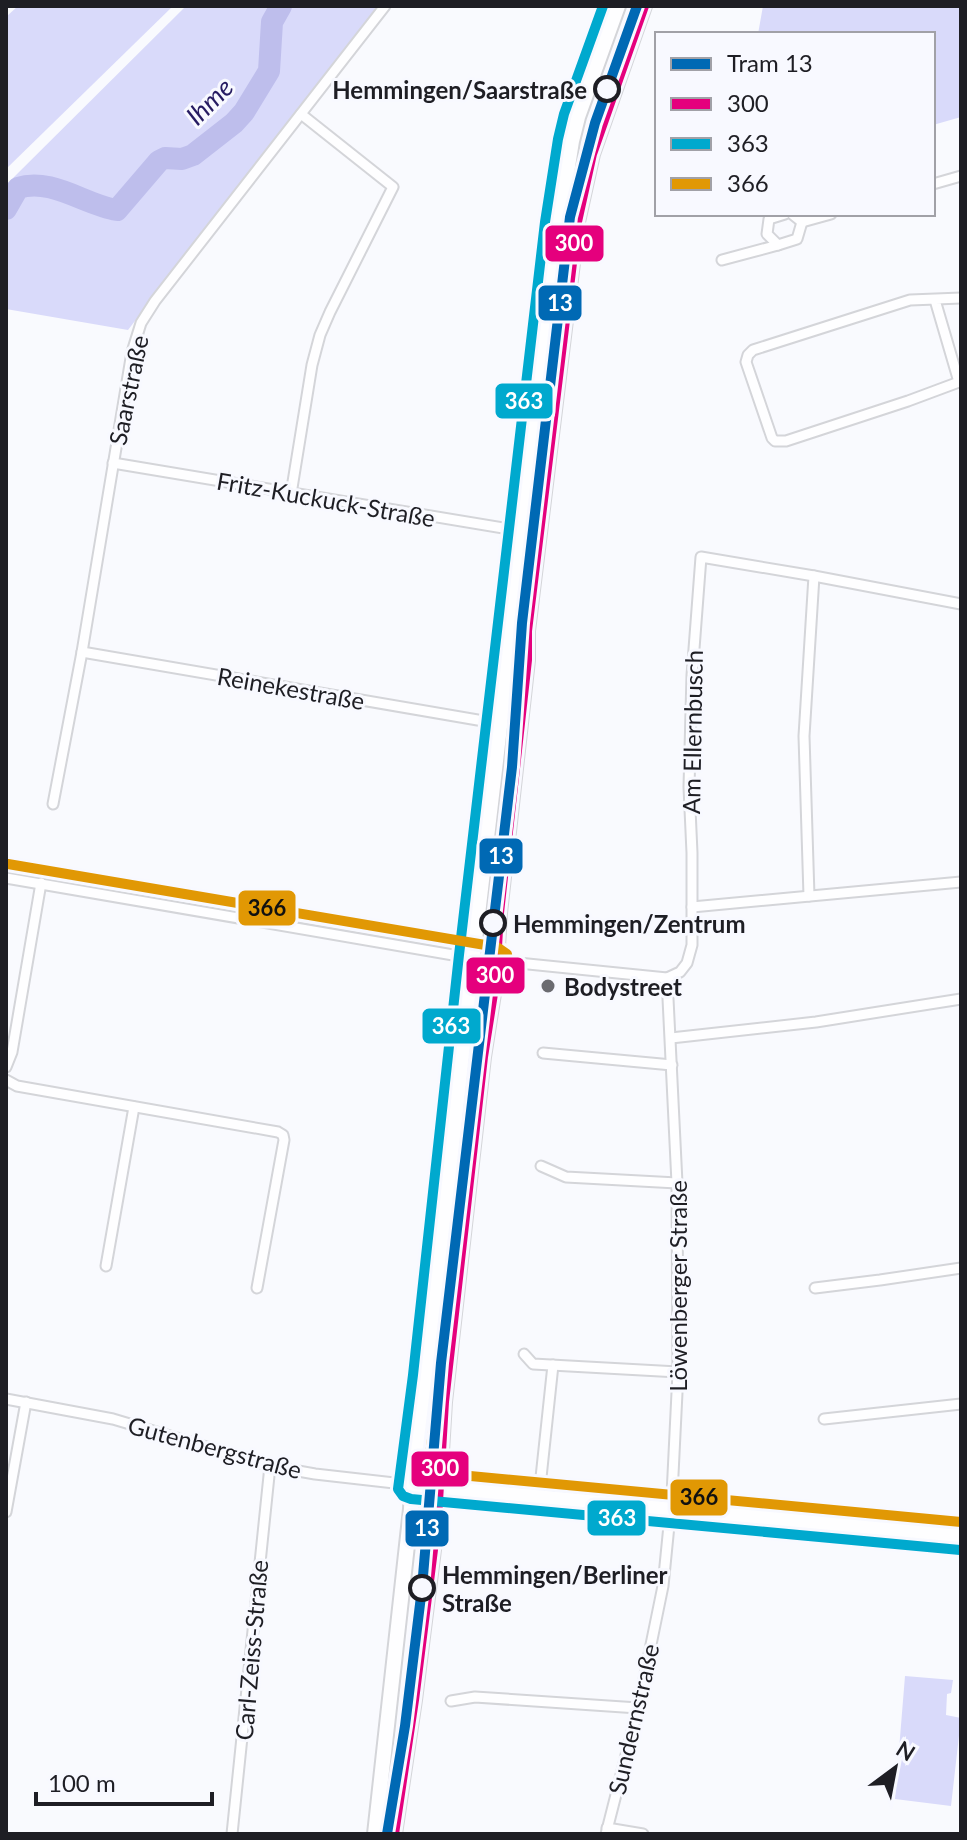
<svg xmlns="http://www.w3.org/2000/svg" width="967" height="1840" font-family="Lato,sans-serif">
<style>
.green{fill:#d9dafa}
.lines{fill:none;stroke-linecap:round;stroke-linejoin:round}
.river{stroke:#bebeec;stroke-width:22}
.street-casing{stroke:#d4d5d9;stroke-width:13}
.secondary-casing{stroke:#d4d5d9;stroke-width:18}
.street{stroke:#fefeff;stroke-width:9}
.secondary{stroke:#fefeff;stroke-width:14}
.bus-1-casing{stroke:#f8f9ff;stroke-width:16}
.bus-2-casing{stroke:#f8f9ff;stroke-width:16}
.bus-3-casing{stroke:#f8f9ff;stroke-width:16}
.bus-1{stroke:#e5007d;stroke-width:10}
.bus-2{stroke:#00a9ce;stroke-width:10}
.bus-3{stroke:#e19804;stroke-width:10}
.tram-1-casing{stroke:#f8f9ff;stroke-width:16}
.tram-1{stroke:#0069b4;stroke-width:10}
.stop-dot{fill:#f8f9ff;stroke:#1e1e24;stroke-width:4}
.poi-dot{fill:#6b6b70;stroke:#f8f9ff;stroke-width:3}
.labels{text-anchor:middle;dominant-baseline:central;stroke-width:6;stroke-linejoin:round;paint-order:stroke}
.stop-label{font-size:24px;font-weight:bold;fill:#1e1e24;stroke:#f8f9ff;text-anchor:start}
.street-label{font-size:24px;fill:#1e1e24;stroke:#f8f9ff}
.poi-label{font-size:24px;font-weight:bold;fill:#1e1e24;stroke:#f8f9ff;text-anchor:start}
.water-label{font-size:26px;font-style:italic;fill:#261b62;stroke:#f8f9ff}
.line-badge{stroke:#f8f9ff;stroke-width:3}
.badge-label{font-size:22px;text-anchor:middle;font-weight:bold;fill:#fff}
.pale-badge-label{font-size:22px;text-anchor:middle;font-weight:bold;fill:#111}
</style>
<rect width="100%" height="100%" fill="#f9fafe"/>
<g class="green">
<path d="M18 6H173L6 169V17Z"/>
<path d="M186 6H378L128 330 6 309V185Z"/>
<path d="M763 6H961V117L933 125V34H758Z"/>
<path d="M905 1676 953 1680 951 1693 947 1694 946 1715 961 1718 951 1806 895 1799Z"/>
</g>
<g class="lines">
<path class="river" d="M6 209 18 188C51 177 85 205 117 210L159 161 165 158 182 159 193 155 234 123 244 112 269 71 272 22 281 6"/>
<defs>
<g id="street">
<path d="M933 184 961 176"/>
<path d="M785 214 769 219 767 234 778 245 797 239 802 222"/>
<path d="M792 214 802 222"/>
<path d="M802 222 831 214"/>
<path d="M722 260 778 245"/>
<path d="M935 300 959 382 908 401 786 441H775L772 438 746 362 748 355 753 350 910 300 961 298"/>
<path d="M113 463 539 534"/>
<path d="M291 494 312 365 320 335 330 312 393 187 301 114"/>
<path d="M82 652 501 724"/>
<path d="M53 804 82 652 132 352 141 323 155 301 385 6"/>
<path d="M6 878 459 956 508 962 667 978 680 972 687 963 692 945V853L689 787 692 675 701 557 814 576 961 604"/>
<path d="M809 896 804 736 814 576"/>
<path d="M692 907 961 882"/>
<path d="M671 1038 816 1022 961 999"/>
<path d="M543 1053 672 1065"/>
<path d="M6 1067 12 1052 41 883"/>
<path d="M6 1080 17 1086 278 1132 283 1135 284 1140 257 1288"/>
<path d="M541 1166 566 1177 677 1183"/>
<path d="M106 1266 134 1107"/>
<path d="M815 1288 880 1280 961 1268"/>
<path d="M524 1354 533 1364 678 1372"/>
<path d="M6 1399 113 1419 270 1466 315 1474 412 1485"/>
<path d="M824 1419 961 1404"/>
<path d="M539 1496 553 1365"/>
<path d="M6 1512 26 1402"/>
<path d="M451 1701 475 1697 638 1708"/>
<path d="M607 1828 643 1834"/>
<path d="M232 1834 270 1466"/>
<path d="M606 1834 638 1708 663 1586 672 1495 678 1372 677 1183 667 978"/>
</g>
<g id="secondary">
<path d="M412 1485 961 1536"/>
<path d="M375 1834 411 1509 412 1485 427 1377 473 957 559 224 572 141 578 117 618 6"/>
<path d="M394 1834 414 1700 437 1518 444 1402 483 1057 495 981 499 913 527 660V631L577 222 592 154 644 6"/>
</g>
</defs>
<use href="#street" class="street-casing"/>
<use href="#secondary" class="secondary-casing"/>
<use href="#street" class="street"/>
<use href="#secondary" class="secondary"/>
<defs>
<path id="bus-1" d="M394 1834 414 1700 437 1518 444 1402 483 1057 495 981 499 913 527 660V631L577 222 592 154 644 6"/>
<path id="bus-2" d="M603 6 564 114 558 139 545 222 459 955 413 1375 398 1489 403 1496 411 1499 960 1550"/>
<g id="bus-3">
<path d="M8 864 497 947 507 954 509 971"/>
<path d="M487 958 465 1166 428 1472 961 1522"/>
</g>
</defs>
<use href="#bus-1" class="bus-1-casing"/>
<use href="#bus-2" class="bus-2-casing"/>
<use href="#bus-3" class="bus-3-casing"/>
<use href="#bus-1" class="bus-1"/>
<use href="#bus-2" class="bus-2"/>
<use href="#bus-3" class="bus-3"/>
<defs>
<path id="tram-1" d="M387 1834 405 1726 422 1588 441 1363 512 767 522 623 570 217 595 123 637 6"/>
</defs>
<use href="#tram-1" class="tram-1-casing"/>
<use href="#tram-1" class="tram-1"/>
</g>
<g class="stop-dot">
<circle cx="607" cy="89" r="12"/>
<circle cx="493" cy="923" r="12"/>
<circle cx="422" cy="1588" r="12"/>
</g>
<circle class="poi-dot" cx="548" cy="986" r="8"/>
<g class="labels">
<g class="stop-label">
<text x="587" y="89" text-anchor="end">Hemmingen/Saarstraße</text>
<text x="513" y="923">Hemmingen/Zentrum</text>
<text x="442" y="1574">Hemmingen/Berliner<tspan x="442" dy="28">Straße</tspan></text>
</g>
<g class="street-label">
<text transform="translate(128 390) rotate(-78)">Saarstraße</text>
<text transform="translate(326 499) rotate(10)">Fritz-Kuckuck-Straße</text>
<text transform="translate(291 688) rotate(10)">Reinekestraße</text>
<text transform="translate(692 732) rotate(-89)">Am Ellernbusch</text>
<text transform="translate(677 1286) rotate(-90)">Löwenberger Straße</text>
<text transform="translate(215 1447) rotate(15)">Gutenbergstraße</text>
<text transform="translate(251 1650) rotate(-85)">Carl-Zeiss-Straße</text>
<text transform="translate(633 1719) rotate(-77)">Sundernstraße</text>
</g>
<g class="poi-label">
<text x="564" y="986">Bodystreet</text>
</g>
<g class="water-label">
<text transform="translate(209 101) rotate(-45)">Ihme</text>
</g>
</g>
<g class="line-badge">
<rect x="544" y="224" width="61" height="39" rx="8" fill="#e5007d"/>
<rect x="537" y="284" width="46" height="38" rx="8" fill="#0069b4"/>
<rect x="494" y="382" width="60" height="38" rx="8" fill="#00a9ce"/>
<rect x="478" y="837" width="46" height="38" rx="8" fill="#0069b4"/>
<rect x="237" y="889" width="60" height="38" rx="8" fill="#e19804"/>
<rect x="465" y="956" width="61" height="39" rx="8" fill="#e5007d"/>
<rect x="421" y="1007" width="61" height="38" rx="8" fill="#00a9ce"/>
<rect x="410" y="1450" width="60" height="38" rx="8" fill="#e5007d"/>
<rect x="669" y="1478" width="60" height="39" rx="8" fill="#e19804"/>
<rect x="586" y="1499" width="61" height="38" rx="8" fill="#00a9ce"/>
<rect x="404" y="1509" width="46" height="39" rx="8" fill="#0069b4"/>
</g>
<g class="badge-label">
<text x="574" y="251">300</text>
<text x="560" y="311">13</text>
<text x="524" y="409">363</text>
<text x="501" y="864">13</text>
<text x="495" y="983">300</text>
<text x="451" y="1034">363</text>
<text x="440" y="1476">300</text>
<text x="617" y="1526">363</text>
<text x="427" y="1536">13</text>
</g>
<g class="pale-badge-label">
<text x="267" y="916">366</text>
<text x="699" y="1505">366</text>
</g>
<rect width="967" height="1840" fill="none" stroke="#1e1e24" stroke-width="16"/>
<rect x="655" y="32" width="280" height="184" fill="#f8f9ff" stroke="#a1a1a7" stroke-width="2"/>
<rect x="671" y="58" width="40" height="12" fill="#0069b4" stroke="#a1a1a7" stroke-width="2"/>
<text x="727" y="72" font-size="24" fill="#1e1e24">Tram 13</text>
<rect x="671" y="98" width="40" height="12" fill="#e5007d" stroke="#a1a1a7" stroke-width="2"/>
<text x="727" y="112" font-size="24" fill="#1e1e24">300</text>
<rect x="671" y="138" width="40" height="12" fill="#00a9ce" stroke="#a1a1a7" stroke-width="2"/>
<text x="727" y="152" font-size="24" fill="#1e1e24">363</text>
<rect x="671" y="178" width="40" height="12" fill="#e19804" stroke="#a1a1a7" stroke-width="2"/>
<text x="727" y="192" font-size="24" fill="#1e1e24">366</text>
<g transform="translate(895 1768) rotate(32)" stroke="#f8f9ff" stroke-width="6" paint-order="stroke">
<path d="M0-6L14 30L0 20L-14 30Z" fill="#1e1e24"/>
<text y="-12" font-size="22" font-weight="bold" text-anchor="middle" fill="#1e1e24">N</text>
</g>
<path d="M36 1792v12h176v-12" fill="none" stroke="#1e1e24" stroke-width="4"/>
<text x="48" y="1792" font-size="24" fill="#1e1e24" stroke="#f8f9ff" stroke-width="6" paint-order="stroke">100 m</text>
</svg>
